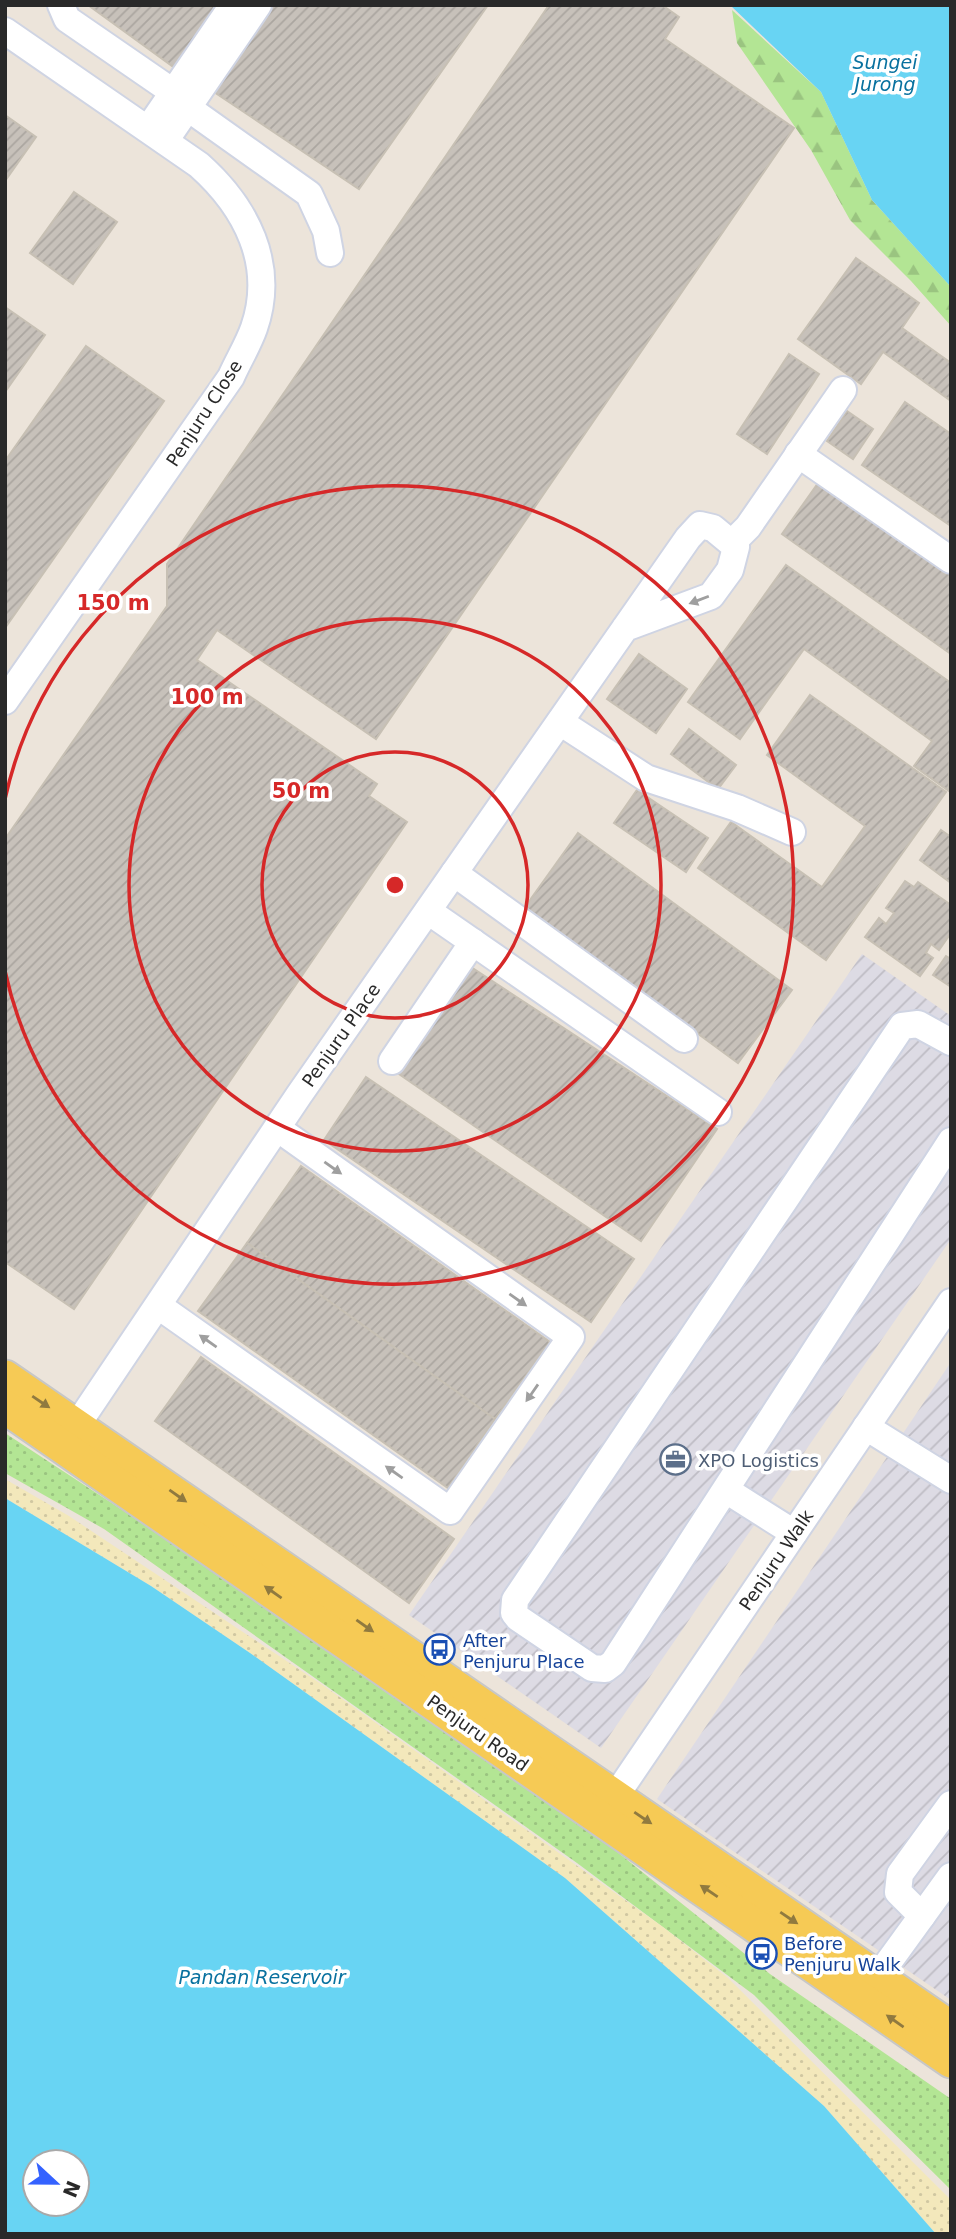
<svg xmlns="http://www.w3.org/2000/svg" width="956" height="2239" font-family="'DejaVu Sans',sans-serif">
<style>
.industrial{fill:url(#industrial-furrows)}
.grass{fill:url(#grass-dots)}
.forest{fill:url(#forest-firs)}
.sand{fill:url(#sand-dots)}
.water{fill:#68d4f3;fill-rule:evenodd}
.building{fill:url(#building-hatch);stroke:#c7c0b4;stroke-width:2}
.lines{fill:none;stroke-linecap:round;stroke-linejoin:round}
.minor-casing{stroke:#cfd4e3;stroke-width:30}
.major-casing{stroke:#c7c7c7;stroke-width:37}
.minor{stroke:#fff;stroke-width:26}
.major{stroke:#f6ca55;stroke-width:33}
.oneway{fill:#9f9f9f}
.oneway2{fill:#907a3f}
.ring{fill:none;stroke:#d62828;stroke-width:3.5}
.labels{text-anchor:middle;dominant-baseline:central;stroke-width:7;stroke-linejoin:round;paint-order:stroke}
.street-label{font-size:18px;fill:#292929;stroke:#fff}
.service-label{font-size:18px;fill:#4e5e75;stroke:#fff;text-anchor:start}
.transit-label{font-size:18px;fill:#164399;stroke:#fff;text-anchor:start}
.water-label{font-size:19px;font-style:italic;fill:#08719f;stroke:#fff}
.centre{fill:#d62828;stroke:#fff;stroke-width:3.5}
.ring-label{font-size:21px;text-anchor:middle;font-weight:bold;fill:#d62828;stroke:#fff;stroke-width:7;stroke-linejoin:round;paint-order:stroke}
</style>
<defs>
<pattern id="industrial-furrows" width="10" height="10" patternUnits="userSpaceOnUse" patternTransform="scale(1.75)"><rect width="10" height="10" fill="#dddbe4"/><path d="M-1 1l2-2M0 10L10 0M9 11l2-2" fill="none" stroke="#bebcc4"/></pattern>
<pattern id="grass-dots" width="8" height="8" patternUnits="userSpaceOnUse" patternTransform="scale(1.75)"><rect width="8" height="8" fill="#b3e594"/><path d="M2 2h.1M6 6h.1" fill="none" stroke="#9ac480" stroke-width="1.8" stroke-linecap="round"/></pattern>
<pattern id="forest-firs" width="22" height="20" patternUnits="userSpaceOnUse" patternTransform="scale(1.75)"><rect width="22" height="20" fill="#b3e594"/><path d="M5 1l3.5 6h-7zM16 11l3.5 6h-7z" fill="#9ac480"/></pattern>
<pattern id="sand-dots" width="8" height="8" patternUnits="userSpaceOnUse" patternTransform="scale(1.75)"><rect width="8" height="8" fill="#f3e8bb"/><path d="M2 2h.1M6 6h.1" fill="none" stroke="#d0c7a1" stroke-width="1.8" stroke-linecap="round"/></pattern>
<pattern id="building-hatch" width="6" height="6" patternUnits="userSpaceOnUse" patternTransform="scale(1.75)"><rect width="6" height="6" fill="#c7c1ba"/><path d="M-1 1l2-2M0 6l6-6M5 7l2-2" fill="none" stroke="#aba6a0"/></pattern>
</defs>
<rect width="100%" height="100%" fill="#ece4da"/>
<g class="industrial">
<path d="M862 954 951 1016V1239L601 1748 409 1615Z"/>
<path d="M951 1362V2000L657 1799Z"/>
</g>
<path class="grass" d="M5 1433 165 1538 596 1835 770 1974 951 2099V2190L754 1995 577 1863 104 1529 5 1473Z"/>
<path class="forest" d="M732 10 821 92 872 200 951 287V326L911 281 850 220 811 150 737 43Z"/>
<path class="sand" d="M5 1479 69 1516 324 1686 663 1927 728 1978 951 2200V2234H936L824 2106 565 1878 250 1653 151 1586 5 1498Z"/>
<g class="water">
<path d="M730 5H951V287L872 200 821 92Z"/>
<path d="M5 1498 151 1586 250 1653 565 1878 824 2106 936 2234H5ZM35 2162H77V2204H35Z"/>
</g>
<g class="building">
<path d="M88 5H225L179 71Z"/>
<path d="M272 5H488L359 189 214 92Z"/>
<path d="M549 5H662L679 17 665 39 794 128 376 739 217 630 197 660 377 784 369 796 407 822 74 1309 5 1262V839L167 606V564Z"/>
<path d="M5 115 36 137 5 181Z"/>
<path d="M74 192 117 222 73 284 30 253Z"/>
<path d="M856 258 919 303 902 328 951 363V401L883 352 861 384 798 339Z"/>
<path d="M5 307 45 335 5 392Z"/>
<path d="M86 346 164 401 5 628V461Z"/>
<path d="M789 354 819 374 767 454 737 434Z"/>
<path d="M905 402 951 434V526L862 465Z"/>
<path d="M847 411 873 429 853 459 827 441Z"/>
<path d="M821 479 951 571V654L782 534Z"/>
<path d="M786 565 951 683 949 791 914 766 932 741 804 649 740 739 688 702Z"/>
<path d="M639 654 687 689 656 733 607 699Z"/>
<path d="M810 695 946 792 826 960 698 868 731 822 822 887 865 826 767 755Z"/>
<path d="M689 729 736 765 718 789 671 754Z"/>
<path d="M637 790 708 838 686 872 614 823Z"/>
<path d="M941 830 951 837V883L920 860Z"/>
<path d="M578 833 792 990 738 1063 525 907Z"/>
<path d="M905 881 914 887 918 882 951 905V933L939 950 931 944 926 953 933 958 920 976 865 937 879 918 886 924 894 913 886 908Z"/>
<path d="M946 956 951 959V987L933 975Z"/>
<path d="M468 965 717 1129 641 1241 396 1072Z"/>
<path d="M366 1077 634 1259 591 1322 324 1140Z"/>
<path d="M301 1166 550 1342 495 1419 247 1243Z"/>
<path d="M247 1243 495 1419 448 1488 198 1311Z"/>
<path d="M201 1357 454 1539 409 1603 155 1421Z"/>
</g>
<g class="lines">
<defs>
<g id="minor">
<path d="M61 5 67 19 173 92"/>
<path d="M5 31 199 165C246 207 276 264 254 328 248 345 238 361 231 377L5 701"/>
<path d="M188 108 309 194 326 231 330 253"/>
<path d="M148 129 233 5"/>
<path d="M165 141 258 5"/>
<path d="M798 454 951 560"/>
<path d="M732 543 748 527 843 390"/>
<path d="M560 722 646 778 737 808 792 832"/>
<path d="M454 873 684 1039"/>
<path d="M428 911 718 1112"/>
<path d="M951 1042 918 1024 902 1026 515 1600 514 1613 518 1618 592 1668 605 1669 613 1663 951 1141"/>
<path d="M392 1061 473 942"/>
<path d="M160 1307 450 1511 571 1337 277 1128"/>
<path d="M866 1427 951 1480"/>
<path d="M65 1443 299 1095 688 538 700 525 713 528 736 547 730 570 711 596 625 628"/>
<path d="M726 1490 794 1533"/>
<path d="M604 1813 951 1302"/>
<path d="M922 1916 898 1892 900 1874 951 1804"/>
<path d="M877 1978 951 1876"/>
</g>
<g id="major">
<path d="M5 1377 951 2028"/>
<path d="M5 1407 951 2061"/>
</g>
</defs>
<use href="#minor" class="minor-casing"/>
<use href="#major" class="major-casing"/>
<use href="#minor" class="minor"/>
<use href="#major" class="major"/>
</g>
<defs><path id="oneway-solid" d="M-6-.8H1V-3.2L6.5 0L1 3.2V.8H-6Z" transform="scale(1.75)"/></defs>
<g class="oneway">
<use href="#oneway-solid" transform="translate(699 600) rotate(159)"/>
<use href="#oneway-solid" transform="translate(333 1168) rotate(35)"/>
<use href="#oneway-solid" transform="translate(518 1300) rotate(35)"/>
<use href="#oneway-solid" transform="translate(208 1341) rotate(-145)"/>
<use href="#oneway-solid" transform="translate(532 1393) rotate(125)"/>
<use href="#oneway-solid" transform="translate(394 1472) rotate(-145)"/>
</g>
<g class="oneway2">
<use href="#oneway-solid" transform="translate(41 1402) rotate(34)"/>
<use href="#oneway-solid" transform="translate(178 1496) rotate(35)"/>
<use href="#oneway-solid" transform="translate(273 1592) rotate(-145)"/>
<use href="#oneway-solid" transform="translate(365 1626) rotate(35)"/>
<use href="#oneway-solid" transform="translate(643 1818) rotate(34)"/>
<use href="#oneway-solid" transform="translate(709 1891) rotate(-146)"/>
<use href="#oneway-solid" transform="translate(789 1918) rotate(34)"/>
<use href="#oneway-solid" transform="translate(895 2021) rotate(-145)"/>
</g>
<g class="ring">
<circle cx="395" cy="885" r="133"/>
<circle cx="395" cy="885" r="266"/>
<path d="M5 799A399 399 0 1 1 5 971"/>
</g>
<defs>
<symbol id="office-ring" viewBox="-11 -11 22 22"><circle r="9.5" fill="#fff" stroke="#5c6f8a" stroke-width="1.5"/><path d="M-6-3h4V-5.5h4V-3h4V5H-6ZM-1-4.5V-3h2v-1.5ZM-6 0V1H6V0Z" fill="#5c6f8a"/></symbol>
<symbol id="bus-ring" viewBox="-11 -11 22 22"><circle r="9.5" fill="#fff" stroke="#1a4fb4" stroke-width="1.5"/><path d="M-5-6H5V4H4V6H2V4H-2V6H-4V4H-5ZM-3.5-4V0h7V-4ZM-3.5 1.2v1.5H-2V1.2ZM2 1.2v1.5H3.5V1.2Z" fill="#1a4fb4"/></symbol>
</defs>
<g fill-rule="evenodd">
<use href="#office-ring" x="658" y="1442" width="35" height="35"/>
<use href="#bus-ring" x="422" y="1632" width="35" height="35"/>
<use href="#bus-ring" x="744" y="1936" width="35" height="35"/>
</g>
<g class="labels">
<g class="street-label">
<text transform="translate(204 413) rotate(-57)">Penjuru Close</text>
<text transform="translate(341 1035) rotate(-55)">Penjuru Place</text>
<text transform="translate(776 1560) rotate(-56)">Penjuru Walk</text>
<text transform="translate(478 1733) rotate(35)">Penjuru Road</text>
</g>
<g class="service-label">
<text x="698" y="1460">XPO Logistics</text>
</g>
<g class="transit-label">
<text x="463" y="1640">After<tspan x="463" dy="21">Penjuru Place</tspan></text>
<text x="784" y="1943">Before<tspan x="784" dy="21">Penjuru Walk</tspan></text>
</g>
<g class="water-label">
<text x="885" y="62">Sungei<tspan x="885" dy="22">Jurong</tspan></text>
<text x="262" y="1977">Pandan Reservoir</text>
</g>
</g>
<circle cx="395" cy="885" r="10" class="centre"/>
<g class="ring-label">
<text x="113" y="610">150 m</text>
<text x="207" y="704">100 m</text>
<text x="301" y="798">50 m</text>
</g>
<rect width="956" height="2239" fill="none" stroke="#292929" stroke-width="14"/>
<g transform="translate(56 2183) rotate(112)"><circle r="33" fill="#ffffff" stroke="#a9a9a9" stroke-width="2"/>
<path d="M0-5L12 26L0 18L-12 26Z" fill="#3462ff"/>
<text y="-10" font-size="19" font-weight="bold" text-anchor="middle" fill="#292929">N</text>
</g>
</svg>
